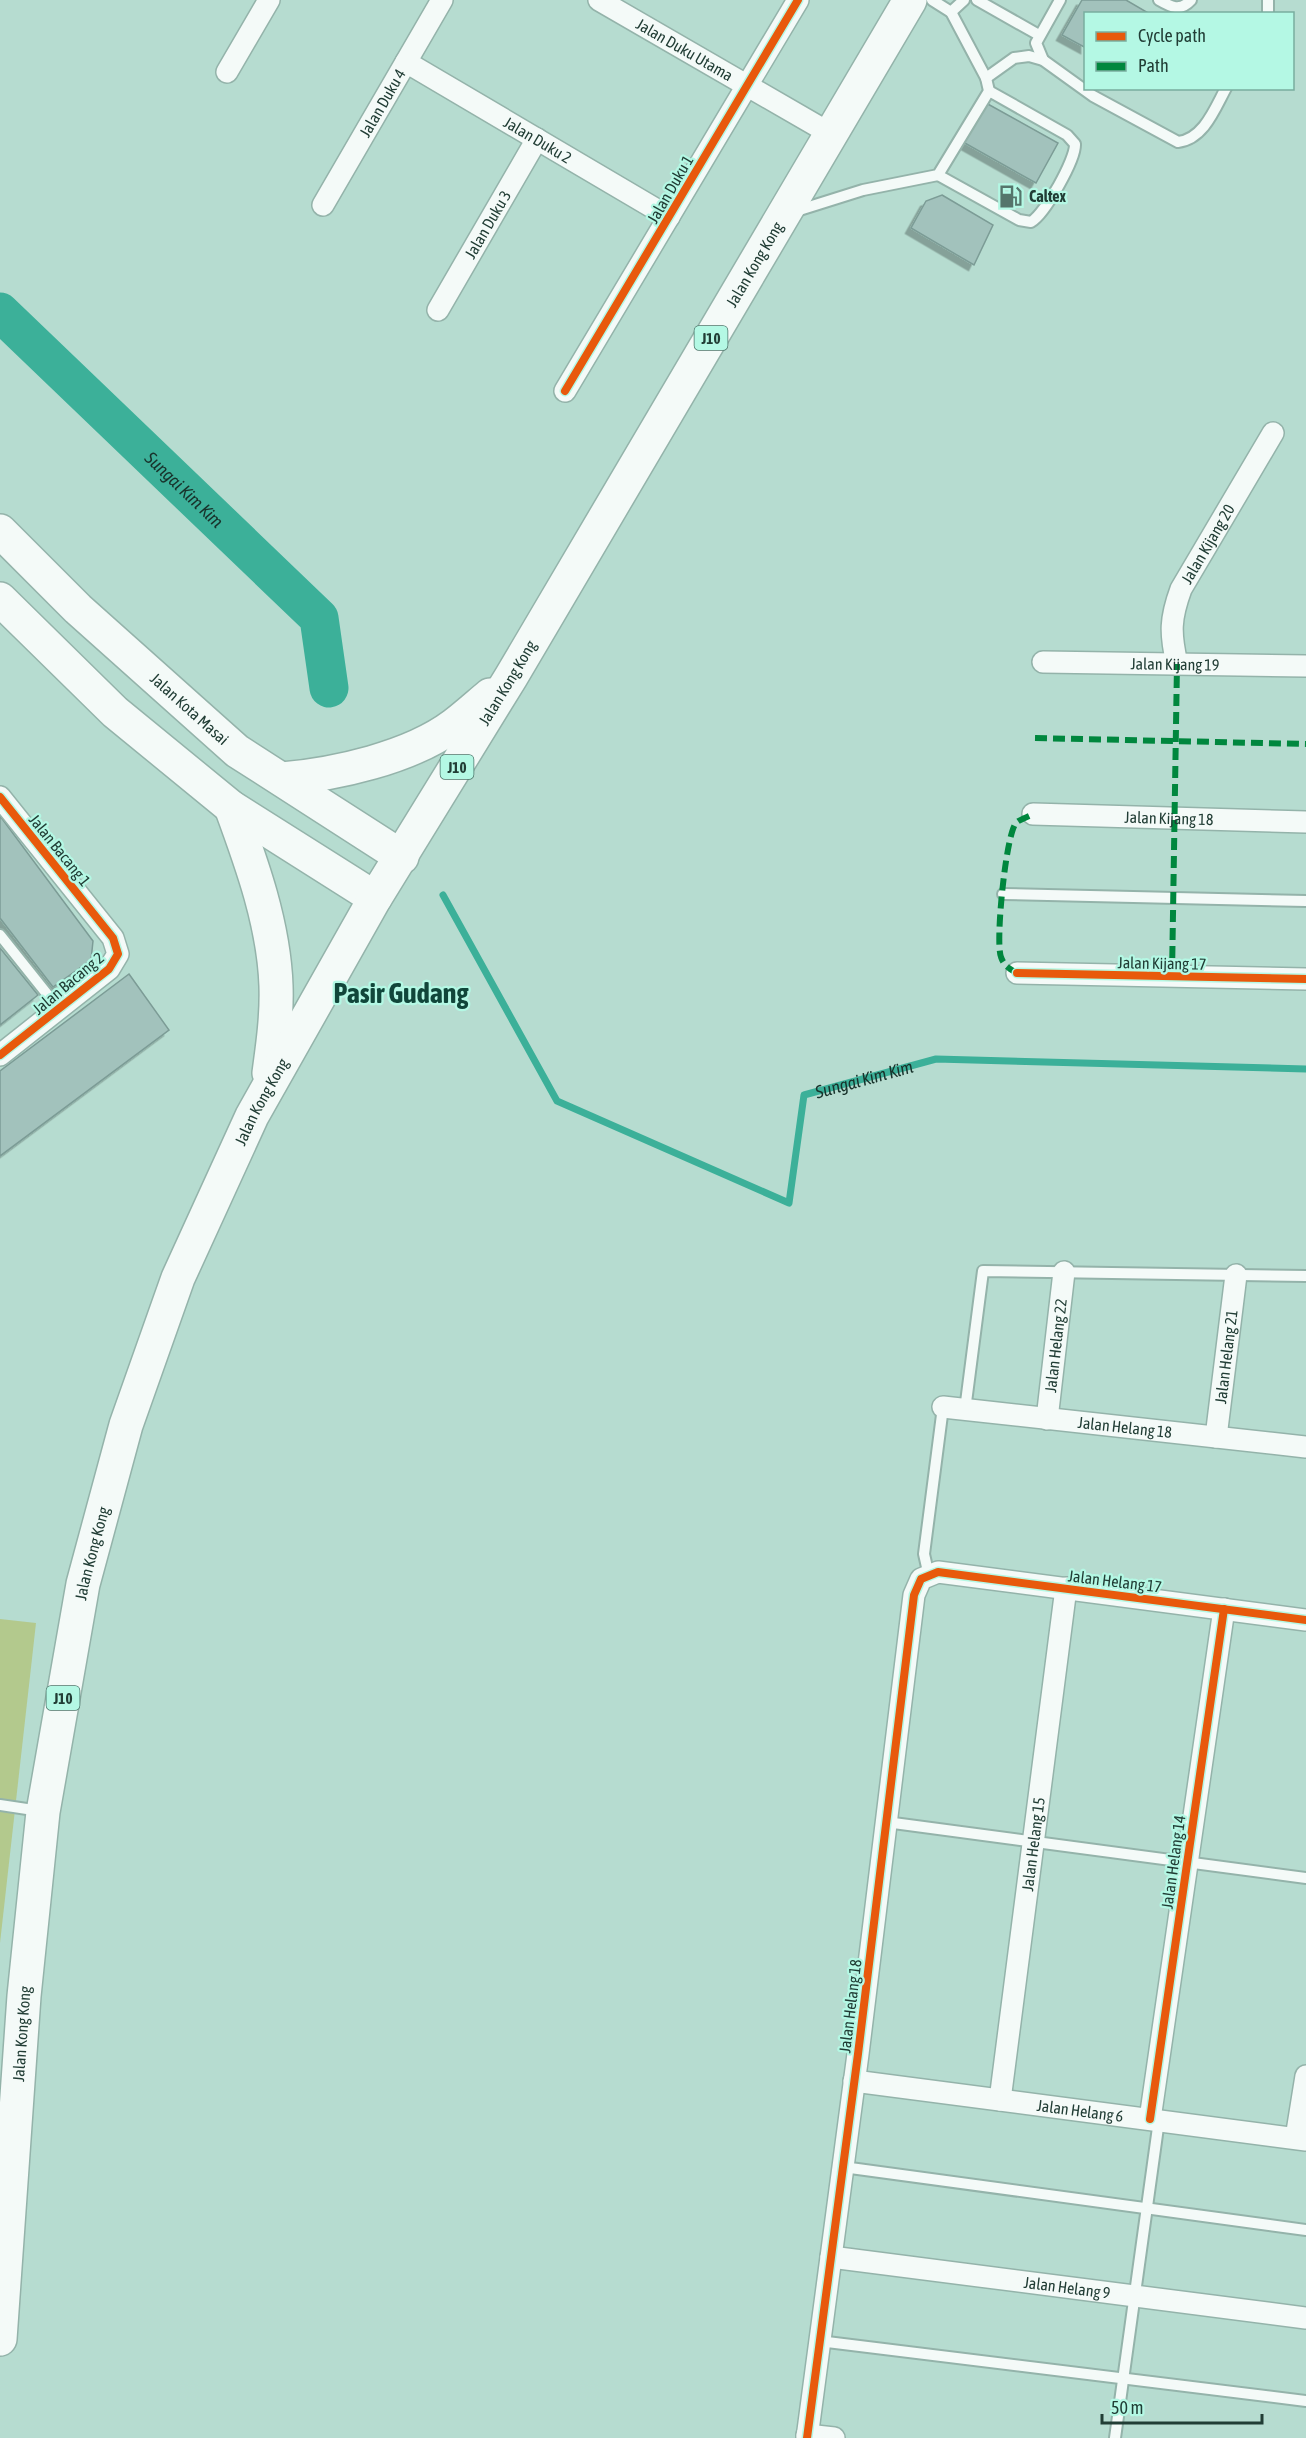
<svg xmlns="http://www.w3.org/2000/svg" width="1306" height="2438" font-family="'Asap Condensed',sans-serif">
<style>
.green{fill:#b3c98d}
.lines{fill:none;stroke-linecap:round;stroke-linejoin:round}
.stream{stroke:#3cb099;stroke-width:7}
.river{stroke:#3cb099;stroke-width:39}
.building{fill:#a2c2bc;stroke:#7c9c96;stroke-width:1.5;filter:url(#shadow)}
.service-casing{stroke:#94b3aa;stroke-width:14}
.minor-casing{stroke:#94b3aa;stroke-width:24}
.primary-casing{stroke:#94b3aa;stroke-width:36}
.service{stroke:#f4faf8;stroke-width:10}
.minor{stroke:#f4faf8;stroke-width:21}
.primary{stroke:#f4faf8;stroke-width:33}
.quiet{stroke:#00873e;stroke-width:6;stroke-dasharray:12 6;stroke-linecap:butt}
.cycleway-casing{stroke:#b4f8e4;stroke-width:11}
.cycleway{stroke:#e8590c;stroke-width:8}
.labels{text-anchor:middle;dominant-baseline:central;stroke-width:4.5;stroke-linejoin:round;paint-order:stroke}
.shield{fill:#b4f8e4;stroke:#4d756a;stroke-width:1.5}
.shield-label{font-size:15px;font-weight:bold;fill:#213d35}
.street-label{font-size:16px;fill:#213d35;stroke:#b4f8e4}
.poi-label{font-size:16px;font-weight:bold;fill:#213d35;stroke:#b4f8e4;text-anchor:start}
.water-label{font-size:18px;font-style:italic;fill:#18322b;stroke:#b4f8e4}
.town-label{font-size:28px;font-weight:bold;fill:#11463a;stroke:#b4f8e4}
</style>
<defs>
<filter id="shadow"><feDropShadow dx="-5.5" dy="5.5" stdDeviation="0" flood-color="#0004"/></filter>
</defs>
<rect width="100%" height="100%" fill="#b6dcd0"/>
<path class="green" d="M0 1619 36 1623 0 1943Z"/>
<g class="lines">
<path class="stream" id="s1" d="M443 895 557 1101 789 1203 804 1095 936 1059 1306 1069"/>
<path class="river" id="s2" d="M0 312 319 618 329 688"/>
</g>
<g class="building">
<path d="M1082 0H1126L1150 14H1086V48L1062 35Z"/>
<path d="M986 103 1058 143 1036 183 963 142Z"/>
<path d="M942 195 993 225 974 265 911 228 926 201Z"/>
<path d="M0 816 93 941 91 960 53 987 0 918Z"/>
<path d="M0 948 38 995 0 1025Z"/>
<path d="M129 974 169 1030 0 1156V1071Z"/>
</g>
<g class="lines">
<defs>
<g id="service">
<path d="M977 0 1039 35"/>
<path d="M1159 0C1171 7 1180 12 1191 0"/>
<path d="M1268 0V14"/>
<path d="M951 12 964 0"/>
<path d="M1043 60 1036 43 1060 0"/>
<path d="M986 78 1014 58 1029 56 1043 60 1093 96 1178 142C1204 139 1215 108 1226 88"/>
<path d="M938 175 1019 220 1031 222C1045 214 1076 159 1075 144L1067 135 989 91"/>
<path d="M793 212 863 190 938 175 989 91 986 78 951 12 932 0"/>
<path d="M1003 894 1306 901"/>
<path d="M0 935 59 1009"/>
<path d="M965 1410 983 1271 1306 1276"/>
<path d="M929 1576 924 1554 943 1407"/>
<path d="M0 1805 40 1811"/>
<path d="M886 1822 1306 1878"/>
<path d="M843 2167 1306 2230"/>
<path d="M819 2341 1306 2401"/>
<path d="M1115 2438 1159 2120"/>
</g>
<g id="minor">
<path id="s3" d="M599 0 831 134"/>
<path id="s4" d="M406 62 669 217"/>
<path d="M227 72 269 0"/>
<path id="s5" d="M323 205 442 0"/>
<path id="s6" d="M438 310 537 139"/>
<path d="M565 391 798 0"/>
<path id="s7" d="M1043 662 1306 666"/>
<path id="s8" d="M1177 664C1170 633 1170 619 1181 589L1273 433"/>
<path d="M0 797 113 938 118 954 109 969 0 1055"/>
<path id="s9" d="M1033 814 1306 822"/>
<path d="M1017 973 1306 979"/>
<path id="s10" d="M943 1407 1306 1447"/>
<path id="s11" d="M1047 1419 1064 1272"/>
<path id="s12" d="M1216 1437 1236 1275"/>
<path id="s13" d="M854 2081 1306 2140"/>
<path id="s14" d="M1000 2100 1066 1588"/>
<path d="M1150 2119 1224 1609"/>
<path d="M1296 2138 1306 2076"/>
<path id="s15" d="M831 2257 1306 2318"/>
<path d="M807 2435 834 2438"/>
<path d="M807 2438 858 2054 914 1595 921 1579 938 1572 1306 1620"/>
</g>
<g id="primary">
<path id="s16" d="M0 531 78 609 237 751 402 857"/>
<path d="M0 599 115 712 231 807 375 898"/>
<path d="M282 779C336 774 410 758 454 725 467 715 478 705 490 695"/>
<path d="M231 807C252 864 274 925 276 986 277 1015 273 1044 269 1073"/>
<path id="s17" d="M0 2339 24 1996 43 1812 83 1584 126 1425 178 1278 252 1116 375 898 511 677 910 0"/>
</g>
</defs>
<use href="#service" class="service-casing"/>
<use href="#minor" class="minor-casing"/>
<use href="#primary" class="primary-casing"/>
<use href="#service" class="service"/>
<use href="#minor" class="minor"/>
<use href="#primary" class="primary"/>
<g class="quiet">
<path d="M1035 738 1306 744"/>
<path d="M1017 973C1010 969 1004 966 1001 957 995 942 1006 834 1016 823 1020 819 1028 817 1033 814"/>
<path d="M1172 976 1177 664"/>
</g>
<defs>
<g id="cycleway">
<path d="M565 391 798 0"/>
<path d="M0 797 113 938 118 954 109 969 0 1055"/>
<path d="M1017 973 1306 979"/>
<path d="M1150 2119 1224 1609"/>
<path d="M807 2438 858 2054 914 1595 921 1579 938 1572 1306 1620"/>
</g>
</defs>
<use href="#cycleway" class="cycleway-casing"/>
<use href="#cycleway" class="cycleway"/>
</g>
<defs>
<symbol id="fuel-bare" viewBox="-9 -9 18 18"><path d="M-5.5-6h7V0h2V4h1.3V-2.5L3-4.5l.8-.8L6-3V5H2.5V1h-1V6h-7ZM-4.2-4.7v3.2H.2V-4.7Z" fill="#55756b" stroke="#b4f8e4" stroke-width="2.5" paint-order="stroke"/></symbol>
</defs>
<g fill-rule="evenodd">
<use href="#fuel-bare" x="994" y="180" width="33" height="33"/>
</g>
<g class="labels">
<g class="shield">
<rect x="694.5" y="326" width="33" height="24" rx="4.5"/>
<rect x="440.5" y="755" width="33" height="24" rx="4.5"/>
<rect x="46.5" y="1686" width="33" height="24" rx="4.5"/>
</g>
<g class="shield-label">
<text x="711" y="338">J10</text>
<text x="457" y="767">J10</text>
<text x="63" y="1698">J10</text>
</g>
<g class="street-label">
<text stroke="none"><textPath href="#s3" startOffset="99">Jalan Duku Utama</textPath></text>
<text stroke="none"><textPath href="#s5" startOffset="118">Jalan Duku 4</textPath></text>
<text stroke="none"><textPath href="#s4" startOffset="153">Jalan Duku 2</textPath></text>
<text transform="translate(670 189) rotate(-60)">Jalan Duku 1</text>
<text stroke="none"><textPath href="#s6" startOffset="99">Jalan Duku 3</textPath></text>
<text stroke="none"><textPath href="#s17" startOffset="2248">Jalan Kong Kong</textPath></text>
<text stroke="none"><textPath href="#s8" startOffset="129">Jalan Kijang 20</textPath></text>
<text stroke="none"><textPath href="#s7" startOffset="132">Jalan Kijang 19</textPath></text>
<text stroke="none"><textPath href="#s17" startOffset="1762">Jalan Kong Kong</textPath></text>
<text stroke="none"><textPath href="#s16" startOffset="260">Jalan Kota Masai</textPath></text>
<text stroke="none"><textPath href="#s9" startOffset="136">Jalan Kijang 18</textPath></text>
<text transform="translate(60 850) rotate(51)">Jalan Bacang 1</text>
<text transform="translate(1162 963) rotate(1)">Jalan Kijang 17</text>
<text transform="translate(68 983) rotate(-40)">Jalan Bacang 2</text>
<text stroke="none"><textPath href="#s17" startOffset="1276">Jalan Kong Kong</textPath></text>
<text stroke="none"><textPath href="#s11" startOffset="74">Jalan Helang 22</textPath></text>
<text stroke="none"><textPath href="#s12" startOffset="81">Jalan Helang 21</textPath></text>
<text stroke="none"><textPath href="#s10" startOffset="183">Jalan Helang 18</textPath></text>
<text stroke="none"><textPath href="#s17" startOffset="792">Jalan Kong Kong</textPath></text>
<text transform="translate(1115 1581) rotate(7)">Jalan Helang 17</text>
<text stroke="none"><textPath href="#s14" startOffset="258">Jalan Helang 15</textPath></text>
<text transform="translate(1173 1862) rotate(-82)">Jalan Helang 14</text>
<text transform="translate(850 2006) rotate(-83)">Jalan Helang 18</text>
<text stroke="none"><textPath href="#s17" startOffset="306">Jalan Kong Kong</textPath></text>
<text stroke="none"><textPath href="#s13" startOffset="228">Jalan Helang 6</textPath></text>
<text stroke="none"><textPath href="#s15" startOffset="238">Jalan Helang 9</textPath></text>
</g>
<g class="poi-label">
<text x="1029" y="196">Caltex</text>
</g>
<g class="water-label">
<text stroke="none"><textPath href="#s2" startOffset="256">Sungai Kim Kim</textPath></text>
<text stroke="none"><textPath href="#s1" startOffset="660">Sungai Kim Kim</textPath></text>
</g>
<g class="town-label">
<text x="401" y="993">Pasir Gudang</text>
</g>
</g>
<rect x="1084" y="12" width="210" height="78" fill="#b4f8e4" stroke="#79ad9e" stroke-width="1.5"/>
<rect x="1096" y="32" width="30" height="9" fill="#e8590c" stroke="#79ad9e" stroke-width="1.5"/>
<text x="1138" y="42" font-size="18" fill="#213d35">Cycle path</text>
<rect x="1096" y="62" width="30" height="9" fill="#00873e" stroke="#79ad9e" stroke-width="1.5"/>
<text x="1138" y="72" font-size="18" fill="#213d35">Path</text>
<path d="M1102 2414v9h160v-9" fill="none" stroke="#213d35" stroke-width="3"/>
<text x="1111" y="2414" font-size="18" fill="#213d35" stroke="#b4f8e4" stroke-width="4.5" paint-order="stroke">50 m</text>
</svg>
